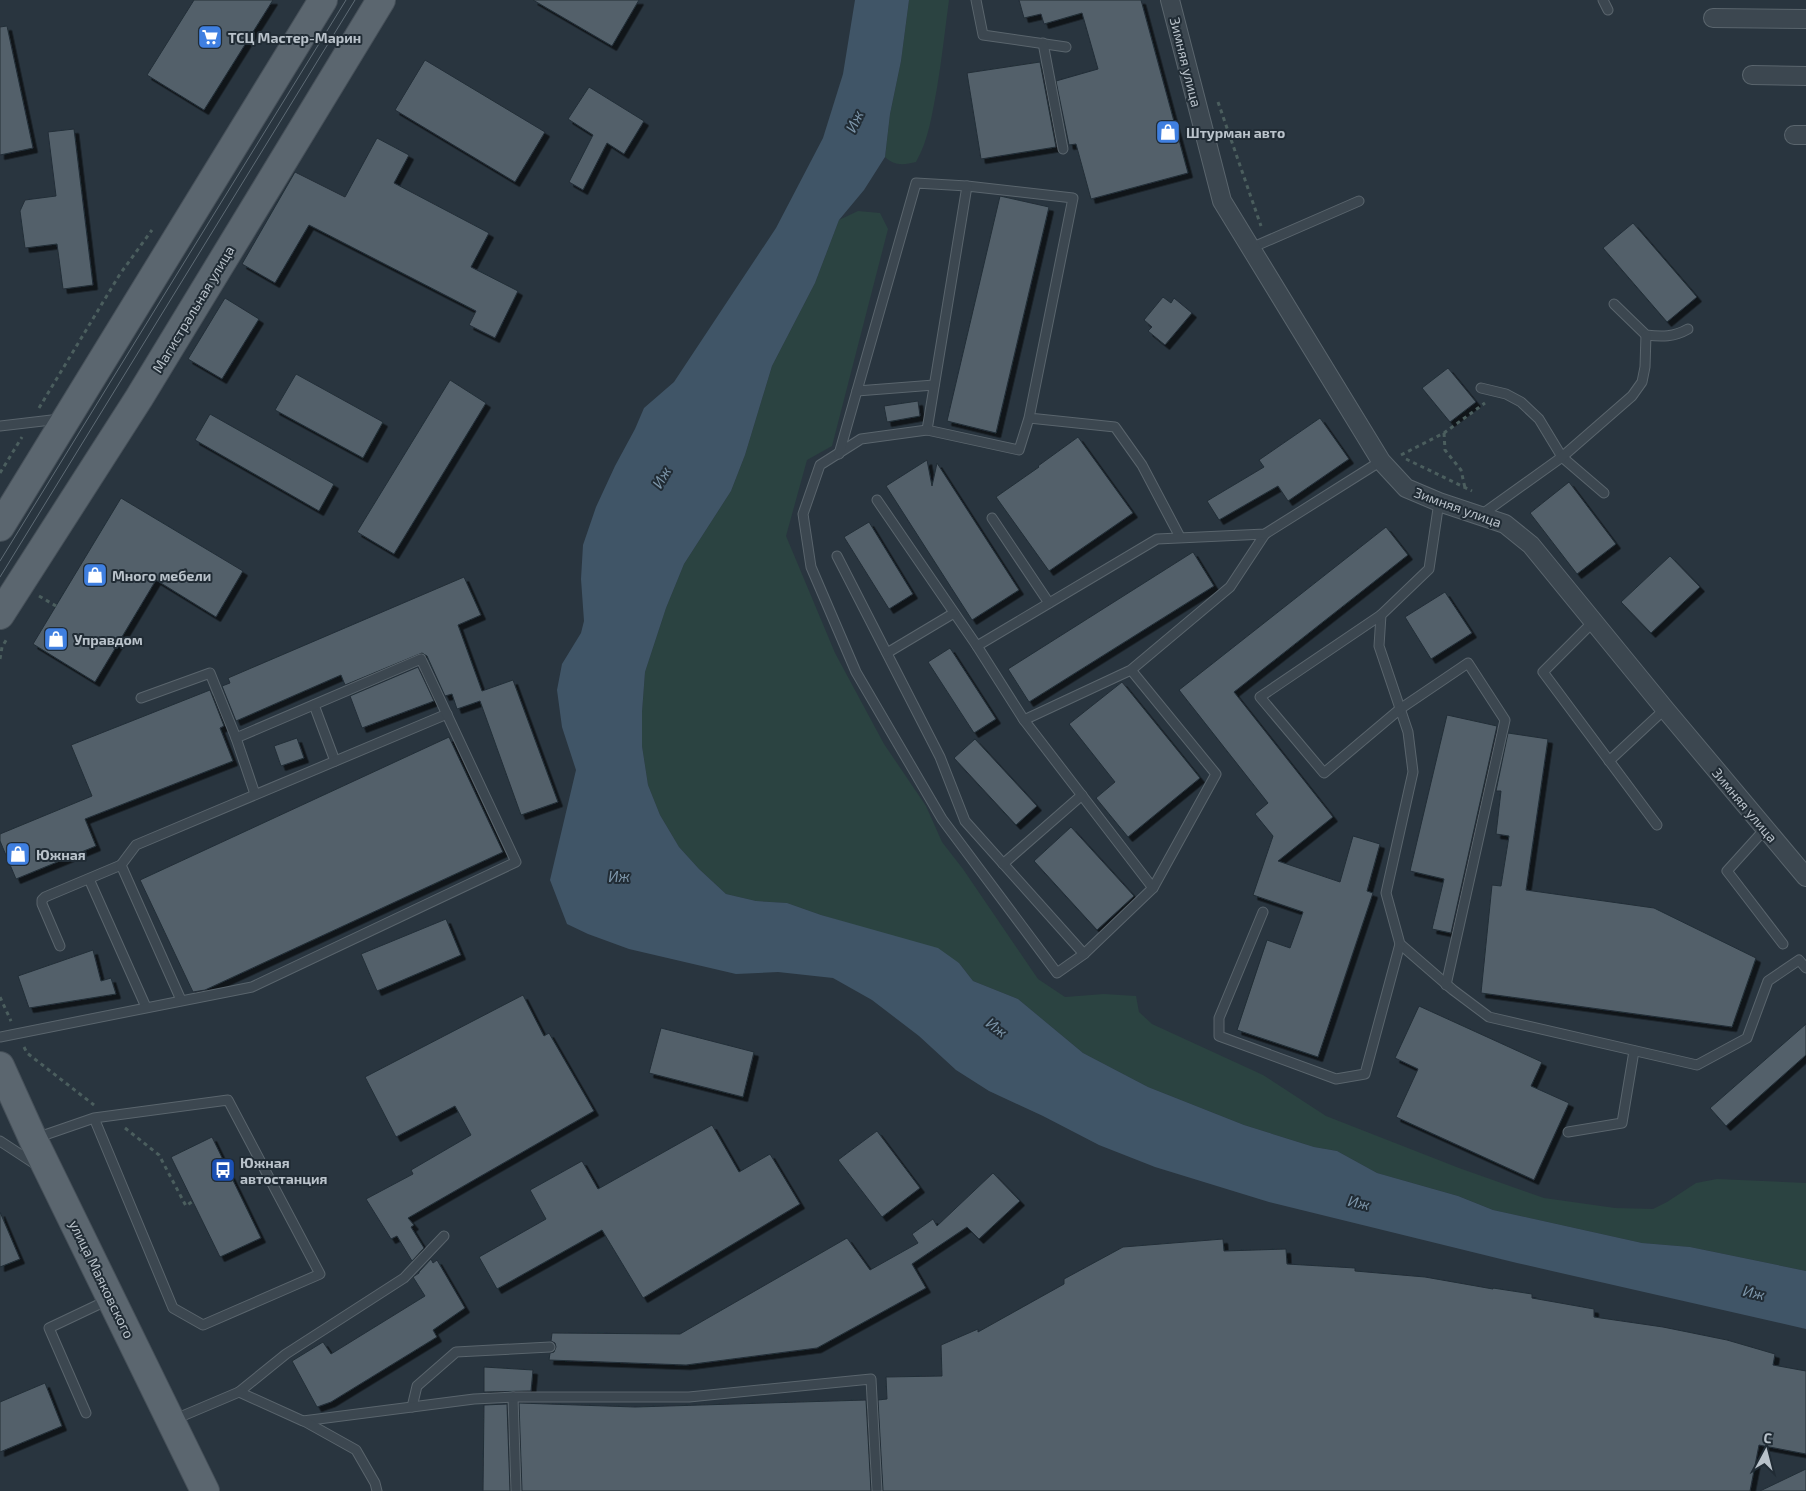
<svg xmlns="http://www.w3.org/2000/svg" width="1806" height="1491" font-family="'Exo 2',sans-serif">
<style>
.green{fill:#2b4341}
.water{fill:#405567}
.building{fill:#52606a;stroke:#232e37;filter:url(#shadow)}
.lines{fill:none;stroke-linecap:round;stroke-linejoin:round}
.lane-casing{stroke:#5a656d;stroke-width:11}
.street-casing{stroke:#5a656d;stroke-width:20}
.primary-casing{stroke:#465059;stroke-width:30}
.path{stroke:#4b5e5e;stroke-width:3;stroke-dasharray:4 4;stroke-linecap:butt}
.lane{stroke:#3c4750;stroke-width:9}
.street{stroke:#3c4750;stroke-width:18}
.primary{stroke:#5b666f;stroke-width:28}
.tram{stroke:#5f6c76;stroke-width:1}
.labels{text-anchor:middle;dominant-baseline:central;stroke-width:4;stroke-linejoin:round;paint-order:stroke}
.poi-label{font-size:14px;font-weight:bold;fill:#b9c2ca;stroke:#212c35;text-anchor:start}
.street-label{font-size:14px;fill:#b9c2ca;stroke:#212c35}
.water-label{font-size:15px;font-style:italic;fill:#7d96aa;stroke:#212c35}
</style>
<defs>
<filter id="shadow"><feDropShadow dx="4.5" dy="4.5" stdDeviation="0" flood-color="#0009"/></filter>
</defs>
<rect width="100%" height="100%" fill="#29353f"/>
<g class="green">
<path d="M909 0H949C945 29 942 59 937 88 932 114 929 139 916 162 904 165 894 166 885 157L890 114 901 61Z"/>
<path d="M858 211 880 213 888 229 832 446 807 460 786 536 835 653 884 744 926 806 942 842 963 869 1038 979 1065 997 1104 994 1136 996 1139 1012 1152 1024 1263 1075 1326 1116 1459 1168 1544 1198 1615 1208 1653 1209 1667 1202 1696 1183 1717 1179 1806 1183V1271L1690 1247 1642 1243 1493 1210 1458 1196 1377 1173 1337 1151 1314 1147 1244 1125 1148 1087 1083 1053 1018 999 973 981 959 963 857 926 821 915 787 903 756 901 726 894 699 869 679 847 660 815 648 785 642 746V712L645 672 666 608 684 564 731 491 745 455 772 366 815 283 839 220Z"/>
</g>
<path class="water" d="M855 0H909L901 61 890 114 885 157 864 190 839 220 815 283 772 366 745 455 731 491 684 564 666 608 645 672 642 712V746L648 785 660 815 679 847 699 869 726 894 756 901 787 903 821 915 938 948 959 963 973 981 1018 999 1083 1053 1148 1087 1244 1125 1314 1147 1337 1151 1377 1173 1458 1196 1493 1210 1642 1243 1690 1247 1806 1271V1329L1517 1263 1269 1202 1155 1167 1099 1145 1043 1116 989 1091 956 1070 919 1036 872 1000 833 978 778 972 736 974 629 949 588 934 567 924 550 880 576 770 562 727 557 690 562 664 581 633 584 621 581 579 583 545 596 507 615 466 635 429 644 408 674 382 776 228 823 138 843 74Z"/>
<g class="building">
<path d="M194 0H273L204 110 147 75Z"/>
<path d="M533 0H639L612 46Z"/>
<path d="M1019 0H1141L1188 173 1091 199 1076 144 1069 145 1056 81 1098 69 1082 13 1044 24 1041 14 1024 18Z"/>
<path d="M7 26 33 148 0 155V27Z"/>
<path d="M425 60 545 132 515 182 395 110Z"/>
<path d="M1040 62 1056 147 981 159 967 73Z"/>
<path d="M589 87 644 121 624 154 607 143 583 190 569 182 593 135 568 119Z"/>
<path d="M74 129 93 285 63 289 57 244 25 248 20 211 25 200 56 196 48 132Z"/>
<path d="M377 138 409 155 394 183 489 233 471 267 518 291 495 338 469 325 476 311 309 225 275 283 242 264 295 172 345 197Z"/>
<path d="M1000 196 1049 207 996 433 947 421Z"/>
<path d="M1633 223 1697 297 1667 322 1603 248Z"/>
<path d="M1163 297 1171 303 1174 298 1192 313 1165 345 1148 331 1152 327 1144 320Z"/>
<path d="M225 298 259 319 222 379 188 359Z"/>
<path d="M1448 368 1476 402 1450 422 1422 388Z"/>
<path d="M296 374 383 422 363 458 275 410Z"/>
<path d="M450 380 486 403 394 554 357 532Z"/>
<path d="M918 401 920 416 887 422 884 406Z"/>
<path d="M210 414 334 484 319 511 195 440Z"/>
<path d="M1320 418 1349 459 1288 501 1278 486 1219 520 1207 501 1264 467 1259 460Z"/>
<path d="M1078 437 1133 513 1049 571 996 497 1039 467 1038 466Z"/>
<path d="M927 460 932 486 937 463 1019 590 972 620 886 486Z"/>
<path d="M1569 482 1616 544 1577 574 1530 513Z"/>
<path d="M121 498 243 571 216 617 156 580 95 682 33 644Z"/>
<path d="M869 522 913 594 889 609 844 537Z"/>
<path d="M1386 527 1408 555 1234 692 1333 817 1278 861 1340 882 1353 836 1380 844 1367 891 1373 893 1318 1057 1237 1030 1267 940 1290 948 1303 912 1253 895 1273 836 1255 814 1268 803 1179 690Z"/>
<path d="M1193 552 1214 586 1029 702 1008 669Z"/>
<path d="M1670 556 1700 587 1651 633 1621 602Z"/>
<path d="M464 577 481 615 458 625 482 691 513 680 558 802 521 815 480 701 457 709 452 694 445 696 427 656 422 653 345 685 341 675 236 721 222 686 230 683 228 678Z"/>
<path d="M1445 592 1472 633 1431 659 1405 617Z"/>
<path d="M950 648 996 719 974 733 928 662Z"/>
<path d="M418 667 434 701 362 728 350 696Z"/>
<path d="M1122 682 1200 778 1128 837 1096 798 1115 782 1069 724Z"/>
<path d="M210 690 224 726 220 728 233 761 85 819 96 846 16 879 0 841V834L92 796 71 745Z"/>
<path d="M1447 715 1497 726 1451 933 1432 929 1444 879 1410 871Z"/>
<path d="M1508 733 1548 739 1526 890 1654 908 1756 958 1732 1027 1481 993 1492 885 1501 886 1509 836 1496 834 1501 791H1496Z"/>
<path d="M449 737 503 852 205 990 193 992 140 880Z"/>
<path d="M297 738 304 758 281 766 274 746Z"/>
<path d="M975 739 1037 806 1016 825 954 758Z"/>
<path d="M1071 827 1134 896 1097 930 1034 861Z"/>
<path d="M446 919 461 955 377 991 361 954Z"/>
<path d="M93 950 101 981 111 978 116 994 29 1008 18 976Z"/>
<path d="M523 995 544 1036 549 1033 594 1111 408 1218 414 1225 411 1227 424 1248 412 1261 397 1236 391 1239 366 1199 413 1174 411 1170 471 1135 455 1106 396 1137 365 1077Z"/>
<path d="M1419 1006 1542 1062 1531 1086 1569 1103 1534 1180 1396 1117 1418 1069 1395 1058Z"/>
<path d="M1806 1024V1055L1726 1126 1710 1108Z"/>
<path d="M661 1028 754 1052 743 1097 649 1073Z"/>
<path d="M712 1125 739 1172 770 1154 800 1204 643 1298 602 1230 497 1289 479 1257 546 1219 530 1190 582 1161 598 1189Z"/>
<path d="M877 1131 920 1188 882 1217 838 1160Z"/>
<path d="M212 1137 261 1238 220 1257 171 1157Z"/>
<path d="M993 1173 1020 1201 979 1239 967 1227 912 1264 926 1288 817 1348 686 1365 549 1360 550 1353 554 1352 556 1347 555 1343 551 1341 552 1333 680 1334 847 1238 870 1270 918 1243 912 1234 933 1219 937 1226Z"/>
<path d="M0 1212 20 1259 0 1267Z"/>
<path d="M1223 1239 1224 1251 1286 1249 1287 1264 1355 1268V1271L1425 1277 1493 1289V1288L1532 1294V1298L1594 1309V1317L1663 1327 1727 1340 1775 1354 1773 1365 1806 1371V1454L1759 1445 1750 1491H883L878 1400 887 1399 886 1377 942 1376 941 1345 978 1329V1332L1064 1284V1279L1123 1247Z"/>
<path d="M431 1259 433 1263 437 1260 465 1308 433 1330 437 1337 331 1402 317 1407 292 1361 323 1342 331 1354 425 1296 413 1277 419 1273V1272Z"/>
<path d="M484 1367 533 1370 531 1391 484 1392Z"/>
<path d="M45 1383 62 1426 0 1452V1402Z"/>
<path d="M866 1400 871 1491H522L519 1403 635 1407Z"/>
<path d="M507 1404 510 1491H483L484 1405Z"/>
<path d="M1806 1469V1491H1760Z"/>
</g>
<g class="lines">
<defs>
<g id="lane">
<path d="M976 0 983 35 1066 47"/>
<path d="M1603 0 1608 10"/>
<path d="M1043 43 1063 149"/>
<path d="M1251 248 1359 201"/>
<path d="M1614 304 1646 335C1662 337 1674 337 1688 329"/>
<path d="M1481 388 1506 394 1521 402 1539 419 1562 457 1604 493"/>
<path d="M857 391 934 385"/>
<path d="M1029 418 1019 450 927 430 967 186 1073 198 1029 418 1115 427 1142 465 1180 537"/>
<path d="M0 426 60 419"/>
<path d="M927 430 861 439 820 465 803 514 811 567 856 672 942 819 1057 973 1084 954"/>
<path d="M839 454 916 183 967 186"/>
<path d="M877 500 977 646"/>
<path d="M1439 502 1429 569 1381 615 1379 646 1408 732 1413 772 1386 893 1400 944 1453 990 1489 1017 1697 1065 1747 1038 1768 981 1799 960 1806 968"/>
<path d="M1481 515 1562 457 1632 396 1642 382 1645 367 1646 335"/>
<path d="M992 518 1049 603"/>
<path d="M837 556 940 757 965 821 1084 954 1153 888"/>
<path d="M1381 615 1260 697 1324 773 1400 709 1468 663 1505 720 1446 985"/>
<path d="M1593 622 1543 672 1657 825"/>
<path d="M887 653 954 613"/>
<path d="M1131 670 1024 720 1153 888 1216 774 1131 670 1230 587 1265 534"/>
<path d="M314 705 335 761"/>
<path d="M1024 720 977 646 1157 539 1265 534 1381 461"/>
<path d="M236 738 255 794"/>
<path d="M1609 761 1665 709"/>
<path d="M1765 829 1727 871 1783 944"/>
<path d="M1003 864 1082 795"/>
<path d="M89 879 146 1007"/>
<path d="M1263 912 1219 1018V1036L1336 1079 1365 1074 1400 944"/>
<path d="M60 946 42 904V900L45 897 121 865"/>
<path d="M181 1000 121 865 136 845 447 714"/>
<path d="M0 1037 252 987 516 862 421 659 236 738 210 673 141 698"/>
<path d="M1568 1132 1622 1123 1634 1051"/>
<path d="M36 1138 94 1118 228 1100 320 1274 203 1325 173 1308 94 1118"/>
<path d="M0 1141 35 1164"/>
<path d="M239 1392 286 1354 404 1278 444 1236"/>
<path d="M513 1397 516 1491"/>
<path d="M412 1407 417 1386 456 1352 550 1347"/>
<path d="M86 1413 49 1328 108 1300"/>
<path d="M173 1420 239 1392 303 1421 474 1399 513 1397H689L871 1379 877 1491"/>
<path d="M304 1421 356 1450 375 1483 377 1491"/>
</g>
<g id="street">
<path d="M1170 0 1222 201 1381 461 1406 488 1439 502 1505 524 1531 545 1665 709 1806 877"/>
<path d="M1713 18 1806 19"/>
<path d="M1752 75 1806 76"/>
<path d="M1794 135H1806"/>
</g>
<g id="primary">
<path d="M0 527 323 0"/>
<path d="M0 615 139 398 381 0"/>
<path d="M0 1066 33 1139 205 1491"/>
</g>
</defs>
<use href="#lane" class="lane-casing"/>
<use href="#street" class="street-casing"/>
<use href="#primary" class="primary-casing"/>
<g class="path">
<path d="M1218 102 1261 226"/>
<path d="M39 408 120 274 152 230"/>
<path d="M1444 433 1445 450 1461 470 1465 488"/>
<path d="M1401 455 1444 433 1485 403"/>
<path d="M1406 459 1472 491"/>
<path d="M0 473 22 437"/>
<path d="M39 596 56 606"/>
<path d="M0 659 2 647 8 637"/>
<path d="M0 997 11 1021"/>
<path d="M24 1047 27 1053 94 1105"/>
<path d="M125 1128 159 1155 186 1206 193 1201"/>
</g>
<use href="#lane" class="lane"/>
<use href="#street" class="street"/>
<use href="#primary" class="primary"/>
<g class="tram">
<path d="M0 561 346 0"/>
<path d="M0 577 355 0"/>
</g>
</g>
<defs>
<symbol id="supermarket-square" viewBox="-11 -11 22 22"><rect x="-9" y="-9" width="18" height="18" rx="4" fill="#3f7fe0" stroke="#212c35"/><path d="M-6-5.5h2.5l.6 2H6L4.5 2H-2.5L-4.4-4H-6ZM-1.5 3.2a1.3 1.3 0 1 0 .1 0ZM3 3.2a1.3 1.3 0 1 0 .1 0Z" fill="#fff"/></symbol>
<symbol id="shop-square" viewBox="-11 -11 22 22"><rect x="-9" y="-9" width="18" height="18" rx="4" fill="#3f7fe0" stroke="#212c35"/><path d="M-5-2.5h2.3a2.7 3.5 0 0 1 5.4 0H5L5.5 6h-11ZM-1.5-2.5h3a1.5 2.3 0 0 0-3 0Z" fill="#fff"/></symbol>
<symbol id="bus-square" viewBox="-11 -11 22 22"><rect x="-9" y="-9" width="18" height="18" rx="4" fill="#1a4fb4" stroke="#212c35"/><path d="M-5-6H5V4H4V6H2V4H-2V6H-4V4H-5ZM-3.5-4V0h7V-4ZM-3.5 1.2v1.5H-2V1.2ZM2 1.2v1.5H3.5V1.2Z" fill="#fff"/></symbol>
</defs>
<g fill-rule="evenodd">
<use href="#supermarket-square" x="196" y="23" width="28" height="28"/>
<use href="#shop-square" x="1154" y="118" width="28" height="28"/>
<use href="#shop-square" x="81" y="561" width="28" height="28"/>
<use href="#shop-square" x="42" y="625" width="28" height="28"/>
<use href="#shop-square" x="4" y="840" width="28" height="28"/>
<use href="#bus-square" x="209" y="1156" width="28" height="28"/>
</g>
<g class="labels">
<g class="poi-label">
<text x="228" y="37">ТСЦ Мастер-Марин</text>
<text x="1186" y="132">Штурман авто</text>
<text x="112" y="575">Много мебели</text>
<text x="74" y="639">Управдом</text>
<text x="36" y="854">Южная</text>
<text x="240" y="1162">Южная<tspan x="240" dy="16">автостанция</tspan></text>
</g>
<g class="street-label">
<text transform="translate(1186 62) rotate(76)">Зимняя улица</text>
<text transform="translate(193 309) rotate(-59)">Магистральная улица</text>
<text transform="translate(1458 507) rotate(20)">Зимняя улица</text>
<text transform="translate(1745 805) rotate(50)">Зимняя улица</text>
<text transform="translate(102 1279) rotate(64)">улица Маяковского</text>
</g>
<g class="water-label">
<text transform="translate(854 121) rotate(-65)">Иж</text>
<text transform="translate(661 477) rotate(-60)">Иж</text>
<text x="619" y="876">Иж</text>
<text transform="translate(997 1027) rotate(37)">Иж</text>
<text transform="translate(1359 1202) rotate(13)">Иж</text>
<text transform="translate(1754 1292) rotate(13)">Иж</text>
</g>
</g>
<g transform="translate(1766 1451) rotate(7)" stroke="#212c35" stroke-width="4" paint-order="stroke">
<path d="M0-4L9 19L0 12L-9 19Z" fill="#b9c2ca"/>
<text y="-8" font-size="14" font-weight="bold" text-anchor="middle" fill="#b9c2ca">С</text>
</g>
</svg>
